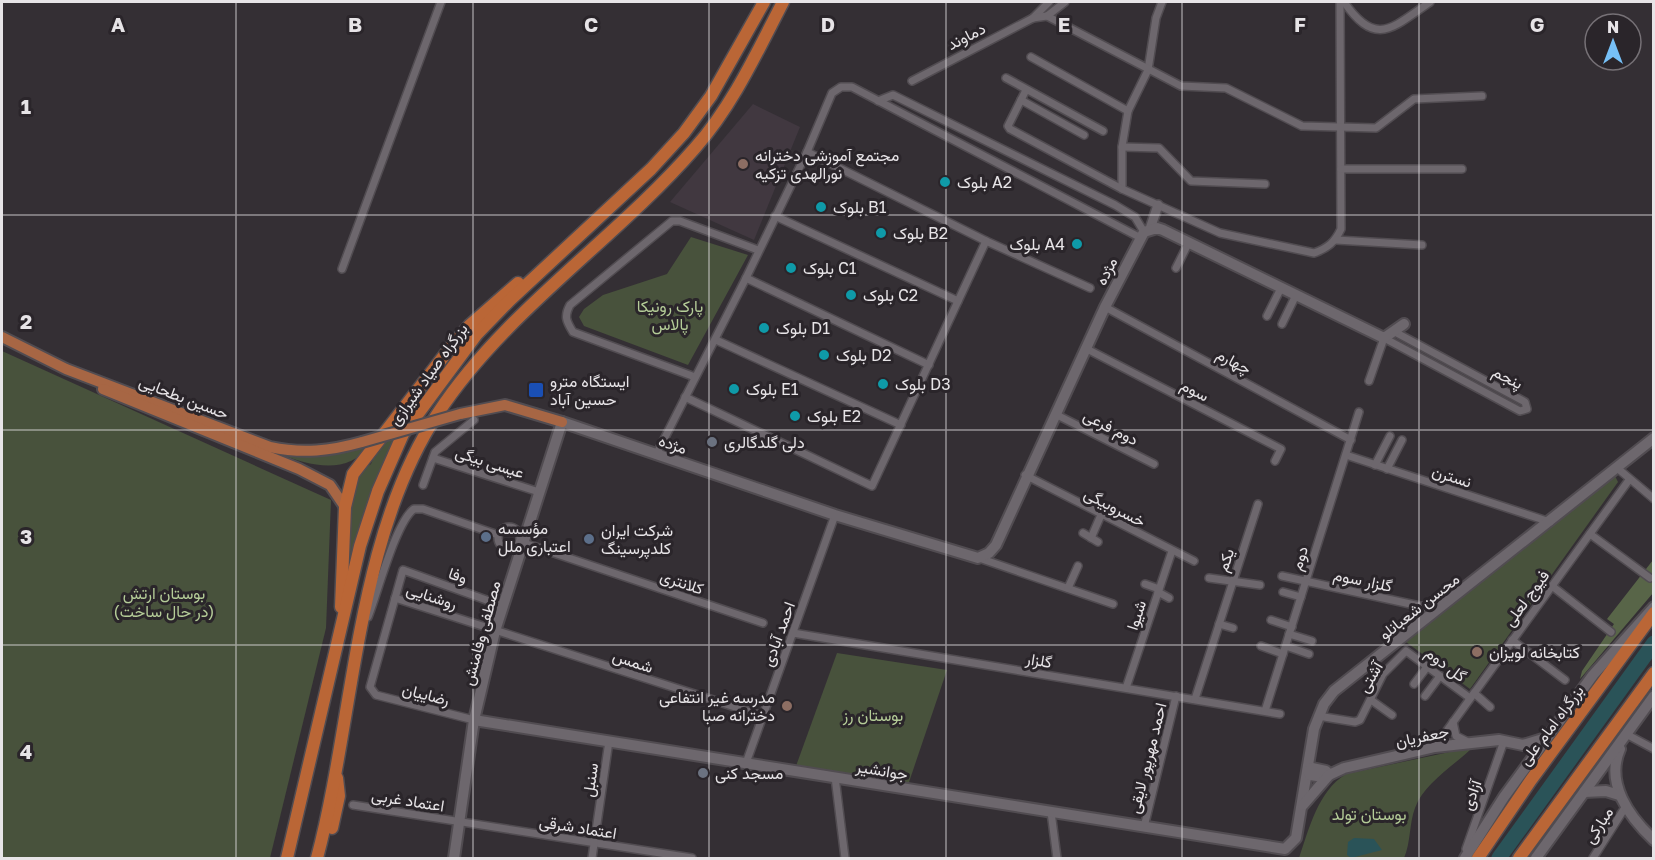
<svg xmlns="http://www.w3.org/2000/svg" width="1655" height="860" font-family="'Golos Text',Vazirmatn,sans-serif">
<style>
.built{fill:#413840}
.green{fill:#48523c}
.forest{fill:#586548}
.water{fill:#2a5358}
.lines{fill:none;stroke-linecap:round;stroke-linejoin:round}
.river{stroke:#2a5358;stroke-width:15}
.minor-casing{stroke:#514c51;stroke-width:10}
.tertiary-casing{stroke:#514c51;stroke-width:12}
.secondary-casing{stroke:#514c51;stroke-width:14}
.primary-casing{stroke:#514c51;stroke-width:14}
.trunk-casing{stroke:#514c51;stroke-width:15}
.minor{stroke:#6d676d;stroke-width:7}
.tertiary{stroke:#6d676d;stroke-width:9}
.secondary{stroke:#6d676d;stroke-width:10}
.primary{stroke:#a76644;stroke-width:10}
.trunk{stroke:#ba6636;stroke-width:12}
.primary-bridge-casing{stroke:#514c51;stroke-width:14;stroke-linecap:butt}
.primary-bridge{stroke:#a76644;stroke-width:10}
.grid{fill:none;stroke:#e7e4e7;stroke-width:1.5;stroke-opacity:0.55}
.education-dot{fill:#8d6e63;stroke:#2a252a;stroke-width:2}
.culture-dot{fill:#0f9aa8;stroke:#2a252a;stroke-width:2}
.transit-dot{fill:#1a4fb4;stroke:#2a252a;stroke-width:2}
.worship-dot{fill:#6b7280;stroke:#2a252a;stroke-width:2}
.service-dot{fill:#5c6f8a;stroke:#2a252a;stroke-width:2}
.labels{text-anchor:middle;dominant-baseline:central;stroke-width:6;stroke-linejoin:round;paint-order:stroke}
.street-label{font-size:16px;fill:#e7e4e7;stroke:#2a252a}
.poi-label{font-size:16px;fill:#e7e4e7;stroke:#2a252a;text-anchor:start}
.park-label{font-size:16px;fill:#b5cd98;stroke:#2a252a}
.grid-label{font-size:20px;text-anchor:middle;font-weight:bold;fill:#e7e4e7;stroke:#2a252a;stroke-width:6;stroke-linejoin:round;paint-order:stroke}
</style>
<rect width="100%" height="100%" fill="#342f34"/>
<path class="built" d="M753 104 800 127 754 240 670 202Z"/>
<g class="green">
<path d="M691 237 748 255 688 365 584 326 579 317 584 309 603 295 667 274Z"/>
<path d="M2 351 331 500 326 628 270 858H2Z"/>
<path d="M397 436 361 524 343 587 348 509 358 473 371 464 381 441Z"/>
<path d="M371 444C348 476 311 466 279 454 312 461 339 455 371 444Z"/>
<path d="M1615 476 1618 482 1470 689 1406 642Z"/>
<path d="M837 653 947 670 908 785 796 766Z"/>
<path d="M1473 747C1455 765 1424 783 1415 808 1409 824 1411 842 1404 858H1299C1309 829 1318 791 1346 774Z"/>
</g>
<path class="forest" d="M1653 560V593L1580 679 1582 671 1614 624 1607 619Z"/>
<path class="water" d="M1354 838 1374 839 1382 850 1351 858 1347 855 1348 842Z"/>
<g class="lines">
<path class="river" d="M1499 858 1654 643"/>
<defs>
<g id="minor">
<path d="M1162 2 1156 18 1148 70 1128 111 1122 147V189L1220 233 1314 253C1328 248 1335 242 1341 229L1340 2"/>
<path d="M1344 2C1376 48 1392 28 1430 2"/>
<path d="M1047 16 1181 86 1226 88 1302 126 1376 128 1414 99 1482 96"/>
<path d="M1033 18 1049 2"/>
<path d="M1031 57 1128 111"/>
<path d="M1006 78 1103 131"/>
<path d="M912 81 1033 18 1047 16 1065 2"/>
<path d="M1026 90 1008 126 1010 129 1122 189"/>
<path d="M1021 100 1084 135"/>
<path d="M878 101 893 95 1115 205 1135 217 1144 232"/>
<path d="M1122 147 1159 148 1191 181 1265 184"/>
<path d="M807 152 986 241 1090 288"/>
<path d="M1341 169H1462"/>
<path d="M775 216 958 301"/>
<path d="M1336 240 1422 245"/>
<path d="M1176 268 1189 242"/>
<path d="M342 269 441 2"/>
<path d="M746 278 929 365"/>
<path d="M1105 307 1351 440"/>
<path d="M1267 316 1281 288"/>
<path d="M1282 324 1296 295"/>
<path d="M716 340 901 425"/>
<path d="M1085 348 1281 449 1275 461"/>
<path d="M695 377 573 332C566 321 564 316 570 305L672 221H680L758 250"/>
<path d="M1369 381 1384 338 1520 411 1527 409 1525 402 1393 331"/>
<path d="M685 397 872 486 986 241"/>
<path d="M1055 414 1154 464"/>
<path d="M656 455 746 278 807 152 832 93 841 87H852L1139 237"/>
<path d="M1346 455 1550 522"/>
<path d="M433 458 539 492"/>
<path d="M1375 465 1390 436"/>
<path d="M1616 467 1654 499"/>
<path d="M1387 469 1402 440"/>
<path d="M1025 475 1194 561"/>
<path d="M423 485 435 452 474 420"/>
<circle cx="509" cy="538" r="11"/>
<path d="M1083 533 1098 542"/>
<path d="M1590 534 1650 578"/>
<path d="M1091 538 1101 515"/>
<path d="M524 543 763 623"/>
<path d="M979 558 1113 604"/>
<path d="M1282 576 1438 610"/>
<path d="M1209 578 1260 585"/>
<path d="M1145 584 1159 589"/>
<path d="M1552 586 1611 632"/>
<path d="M1068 588 1078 566"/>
<path d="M1158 592 1169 598"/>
<path d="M1283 592 1301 597"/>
<path d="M395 598 763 716"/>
<path d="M368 617C377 595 396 521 414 509H423L498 535"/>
<path d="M1271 620 1292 627"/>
<path d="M1219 624 1233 628"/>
<path d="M793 633 1280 714"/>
<path d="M1289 634 1312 641"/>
<path d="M1512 640 1565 680"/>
<path d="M1261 646 1283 654"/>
<path d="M1286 646 1309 654"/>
<path d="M1414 684 1427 667"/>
<path d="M1126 688 1172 551"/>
<path d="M1474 693 1490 707"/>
<path d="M1425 696 1440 676"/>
<path d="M1195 699 1258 504"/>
<path d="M1371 700 1392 715"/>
<path d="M1265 711 1359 412"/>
<path d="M1318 716 1355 722 1360 720 1383 674 1406 651 1470 698"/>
<path d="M474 720 376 695 370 687 403 570 503 606"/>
<path d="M1453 722 1456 736 1466 741"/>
<path d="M1626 734 1654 749"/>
<path d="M1435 747 1629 480"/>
<path d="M746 763 835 515"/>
<path d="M835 777 845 858"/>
<path d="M353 805 692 858"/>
<path d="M1051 812 1057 858"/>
<path d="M1144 827 1176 696"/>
<path d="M1466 849 1504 741"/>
<path d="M592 858 609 741"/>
<path d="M1593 858 1626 806"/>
</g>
<path id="tertiary" d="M1150 229 1158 205"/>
<g id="secondary">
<path d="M474 720 1285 849 1296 838 1314 729 1324 704 1334 691 1654 438"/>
<path d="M1620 749C1605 783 1629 817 1654 840"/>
<path d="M1312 768 1326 771 1329 775 1324 777 1310 775 1308 771Z"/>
<path d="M1584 792 1606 791 1619 795"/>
<path d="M1303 805 1329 775 1344 768 1435 747 1499 740 1523 745 1546 738"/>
<path d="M454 858 474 720 495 631 562 422 835 515 978 558 989 553 996 545 1105 307 1144 232 1157 228 1163 230 1384 338 1404 324"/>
<path d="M1465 858 1504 797 1593 675 1654 607"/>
<path d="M1536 858 1654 696"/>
</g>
<g id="primary">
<path d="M2 337 66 369 270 447C303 454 330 451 362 442"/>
<path d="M103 389 299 469 330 485 345 507"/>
<path d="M460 414 505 405 562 422"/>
</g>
<g id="trunk">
<path d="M341 607 345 507 353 474 450 348 470 325 518 283"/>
<path d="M332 828 339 796 337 778"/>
<path d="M287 858 360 546 378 491 403 434 477 334 510 300 651 169 684 133 711 96 764 2"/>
<path d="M317 858C355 715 355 539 438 413 505 311 615 240 695 148 733 105 757 52 783 2"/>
<path d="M1478 858 1531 780 1654 613"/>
<path d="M1519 858 1654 673"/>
</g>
</defs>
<use href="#minor" class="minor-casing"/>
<use href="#tertiary" class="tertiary-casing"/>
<use href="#secondary" class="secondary-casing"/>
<use href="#primary" class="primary-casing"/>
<use href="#trunk" class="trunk-casing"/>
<use href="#minor" class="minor"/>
<use href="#tertiary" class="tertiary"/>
<use href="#secondary" class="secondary"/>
<use href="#primary" class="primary"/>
<use href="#trunk" class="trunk"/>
<defs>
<path id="primary-bridge" d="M362 442 460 414"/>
</defs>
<use href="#primary-bridge" class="primary-bridge-casing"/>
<use href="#primary-bridge" class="primary-bridge"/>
</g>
<path class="grid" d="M236 2V858M473 2V858M709 2V858M946 2V858M1182 2V858M1419 2V858M2 215H1654M2 430H1654M2 645H1654"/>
<g class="education-dot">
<circle cx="743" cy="164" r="6"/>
<circle cx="1477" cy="652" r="6"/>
<circle cx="787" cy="706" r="6"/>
</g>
<g class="culture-dot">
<circle cx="945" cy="182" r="6"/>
<circle cx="821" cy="207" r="6"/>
<circle cx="881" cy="233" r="6"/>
<circle cx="1077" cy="244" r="6"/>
<circle cx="791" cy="268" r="6"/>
<circle cx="851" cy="295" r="6"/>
<circle cx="764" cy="328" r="6"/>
<circle cx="824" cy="355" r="6"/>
<circle cx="883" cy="384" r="6"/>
<circle cx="734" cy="389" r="6"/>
<circle cx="795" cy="416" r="6"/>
</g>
<rect class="transit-dot" x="528" y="382" width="16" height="16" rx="3"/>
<g class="worship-dot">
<circle cx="712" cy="442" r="6"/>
<circle cx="703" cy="773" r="6"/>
</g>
<g class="service-dot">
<circle cx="486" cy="537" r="6"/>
<circle cx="589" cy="539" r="6"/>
</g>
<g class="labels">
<g class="street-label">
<text transform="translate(966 36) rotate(-27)">دماوند</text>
<text transform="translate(1106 271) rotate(-63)">مژده</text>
<text transform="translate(1234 361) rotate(28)">چهارم</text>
<text transform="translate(428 374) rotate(-54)">بزرگراه صیاد شیرازی</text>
<text transform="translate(1508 377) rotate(28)">پنجم</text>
<text transform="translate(1195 390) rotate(27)">سوم</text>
<text transform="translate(184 397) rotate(21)">حسین بطحایی</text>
<text transform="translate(1111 427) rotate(27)">دوم فرعی</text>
<text transform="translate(673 444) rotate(19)">مژده</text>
<text transform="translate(490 462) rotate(18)">عیسی بیگی</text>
<text transform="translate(1452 476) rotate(18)">نسترن</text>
<text transform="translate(1115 507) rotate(27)">خسروبیگی</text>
<text transform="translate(1299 558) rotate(-72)">دوم</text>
<text transform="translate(1225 560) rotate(-72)">یکم</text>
<text transform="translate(458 575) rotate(19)">وفا</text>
<text transform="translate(1363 580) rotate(12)">گلزار سوم</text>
<text transform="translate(682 582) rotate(19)">کلانتری</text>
<text transform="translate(432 596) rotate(18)">روشنایی</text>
<text transform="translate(1526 598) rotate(-54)">فیوج لعلی</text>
<text transform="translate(1419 606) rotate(-38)">محسن شعبانلو</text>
<text transform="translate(1136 615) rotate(-72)">شیوا</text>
<text transform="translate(481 633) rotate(-75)">مصطفی وفامنش</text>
<text transform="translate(778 634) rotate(-70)">احمد آبادی</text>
<text transform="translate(1039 660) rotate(9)">گلزار</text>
<text transform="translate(633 661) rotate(18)">شمس</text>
<text transform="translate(1446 664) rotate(37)">گل دوم</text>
<text transform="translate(1370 677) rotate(-59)">آشتی</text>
<text transform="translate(426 694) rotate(14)">رضاییان</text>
<text transform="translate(1551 725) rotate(-53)">بزرگراه امام علی</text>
<text transform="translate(1422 736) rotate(-12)">جعفریان</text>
<text transform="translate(1147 758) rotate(-76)">احمد مهرپور لایقی</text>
<text transform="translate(882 770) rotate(9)">جوانشیر</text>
<text transform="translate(590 780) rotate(-82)">سنبل</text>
<text transform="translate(1471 795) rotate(-71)">آزادی</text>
<text transform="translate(408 800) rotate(9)">اعتماد غربی</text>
<text transform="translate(1598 825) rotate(-57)">مبارکی</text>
<text transform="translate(578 827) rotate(9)">اعتماد شرقی</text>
</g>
<g class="poi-label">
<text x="755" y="155">مجتمع آموزشی دخترانه<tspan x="755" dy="18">نورالهدی تزکیه</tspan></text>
<text x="957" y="182">بلوک A2</text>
<text x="833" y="207">بلوک B1</text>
<text x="893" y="233">بلوک B2</text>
<text x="1065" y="244" text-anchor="end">بلوک A4</text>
<text x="803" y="268">بلوک C1</text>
<text x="863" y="295">بلوک C2</text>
<text x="776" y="328">بلوک D1</text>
<text x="836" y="355">بلوک D2</text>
<text x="550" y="381">ایستگاه مترو<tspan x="550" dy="18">حسین آباد</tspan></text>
<text x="895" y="384">بلوک D3</text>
<text x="746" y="389">بلوک E1</text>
<text x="807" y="416">بلوک E2</text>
<text x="724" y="442">دلی گلدگالری</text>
<text x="498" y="528">مؤسسه<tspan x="498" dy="18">اعتباری ملل</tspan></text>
<text x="601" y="530">شرکت ایران<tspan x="601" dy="18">کلدپرسینگ</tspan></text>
<text x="1489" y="652">کتابخانه لویزان</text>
<text x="775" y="697" text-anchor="end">مدرسه غیر انتفاعی<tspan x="775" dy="18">دخترانه صبا</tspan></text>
<text x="715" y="773">مسجد کنی</text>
</g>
<g class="park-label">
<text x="670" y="306">پارک رونیکا<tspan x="670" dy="18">پالاس</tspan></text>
<text x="164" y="593">بوستان ارتش<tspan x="164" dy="18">(در حال ساخت)</tspan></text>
<text x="873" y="715">بوستان رز</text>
<text x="1369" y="814">بوستان تولد</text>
</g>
</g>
<g class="grid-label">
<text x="118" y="32">A</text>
<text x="355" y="32">B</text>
<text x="591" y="32">C</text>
<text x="828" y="32">D</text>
<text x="1064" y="32">E</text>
<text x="1300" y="32">F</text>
<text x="1537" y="32">G</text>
<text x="26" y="114">1</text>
<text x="26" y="329">2</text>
<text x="26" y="544">3</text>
<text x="26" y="759">4</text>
</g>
<rect width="1655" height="860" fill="none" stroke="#e7e4e7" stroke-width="6"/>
<g transform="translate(1613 42)"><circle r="28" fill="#2a252a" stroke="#767176" stroke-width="1.5"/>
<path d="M0-4.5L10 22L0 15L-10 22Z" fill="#76c0f7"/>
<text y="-9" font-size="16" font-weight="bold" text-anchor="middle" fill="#e7e4e7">N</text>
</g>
</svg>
